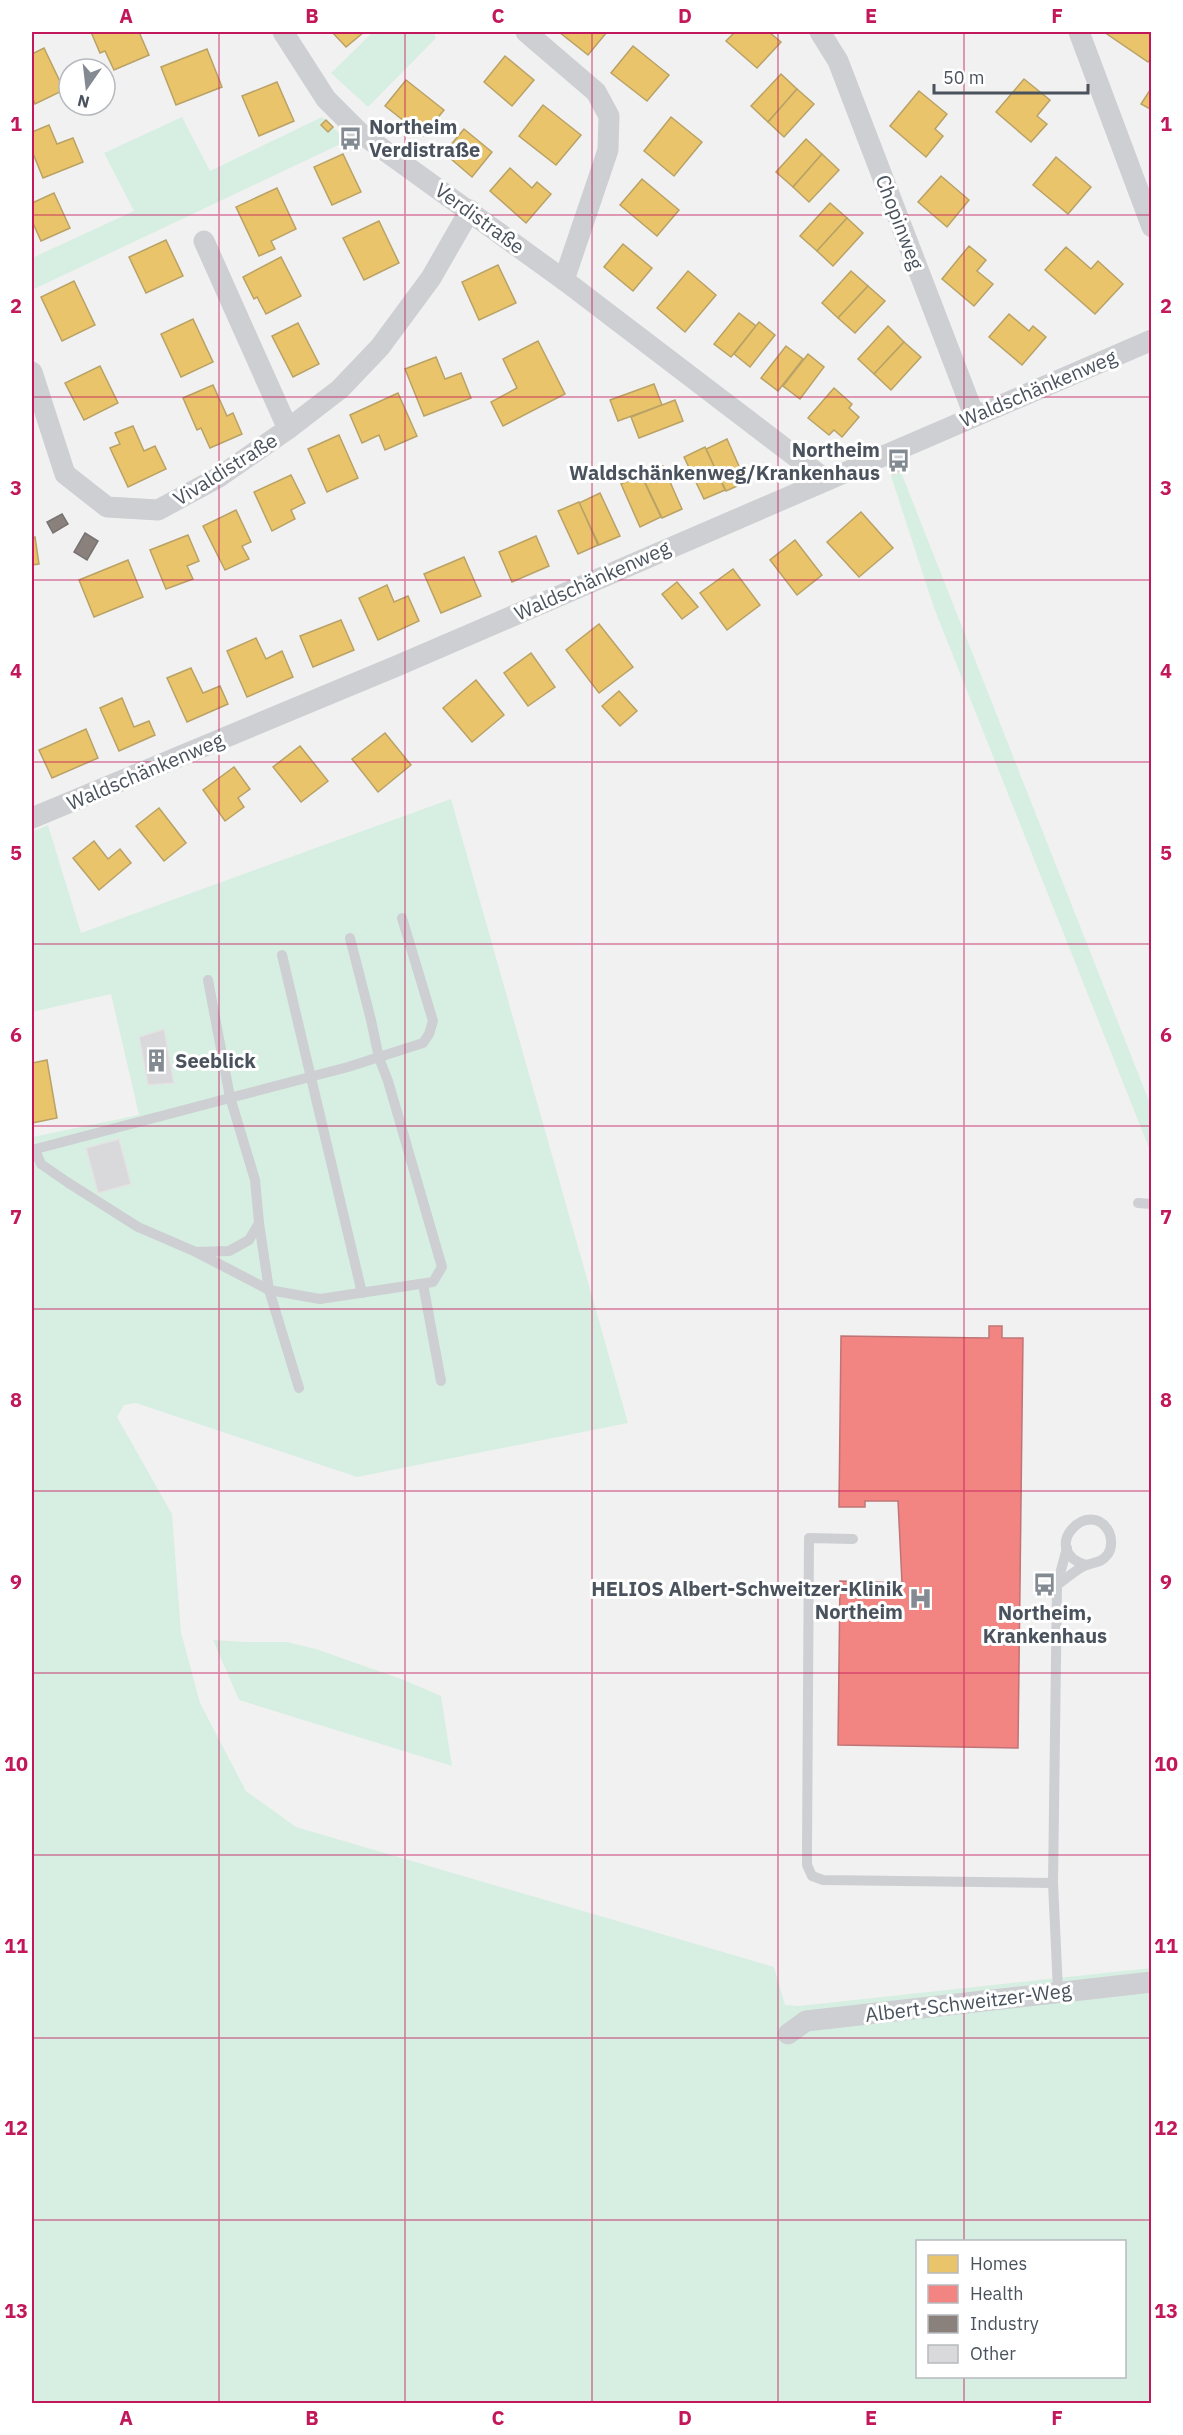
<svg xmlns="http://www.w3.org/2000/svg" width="1183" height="2435" font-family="'IBM Plex Sans',sans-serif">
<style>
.green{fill:#d7efe2;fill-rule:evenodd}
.homes{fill:#e9c46a;stroke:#b9a266;stroke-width:1.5}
.health{fill:#f28482;stroke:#bf7577;stroke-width:1.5}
.industry{fill:#8a817c;stroke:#767373;stroke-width:1.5}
.building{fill:#d9d9db;stroke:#e3e3e4;stroke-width:1.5}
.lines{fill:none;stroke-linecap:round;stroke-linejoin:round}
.lane{stroke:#cdcfd2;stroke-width:10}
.street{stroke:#cdcfd2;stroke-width:21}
.grid{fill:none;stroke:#c2185b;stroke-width:1.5;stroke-opacity:0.55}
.labels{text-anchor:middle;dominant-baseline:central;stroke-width:6;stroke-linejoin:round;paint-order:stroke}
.poi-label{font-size:20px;font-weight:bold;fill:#49525d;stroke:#fff;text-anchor:start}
.street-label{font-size:20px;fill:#49525d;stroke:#fff}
.neatline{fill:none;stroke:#c2185b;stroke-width:2}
.grid-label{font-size:20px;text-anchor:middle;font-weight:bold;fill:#c2185b}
</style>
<rect width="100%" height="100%" fill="#f2f1f1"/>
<g class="green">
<path d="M373 32H433L436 38 368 107 331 73Z"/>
<path d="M182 117 210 171 322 117 326 120 321 126 328 132 333 127 347 141 32 290V258L134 211 104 153Z"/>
<path d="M901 472 1151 1106V1153L934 608 891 476Z"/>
<path d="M451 799 628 1423 357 1477 136 1403 124 1405 117 1417 172 1514 181 1632 200 1703 246 1791 296 1827 774 1967 785 2005 799 2006 1151 1968V2403L32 2404V1191H34L32 1181V1137L139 1115 111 994 32 1012V832L48 825 81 933ZM918 2242H1124V2376H918Z"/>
<path d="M213 1640 247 1642H287L316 1649 404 1680 441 1696 452 1766 239 1700Z"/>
</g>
<g class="homes">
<path d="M91 32H139L149 55 114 70 105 51 100 53Z"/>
<path d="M332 32H364L346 47Z"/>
<path d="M559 32H607L588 55Z"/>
<path d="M735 32H769L781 42 757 68 726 41Z"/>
<path d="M1104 32H1152V57L1148 62Z"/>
<path d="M633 46 669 75 647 101 611 73Z"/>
<path d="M44 48 64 90 35 104 32 96V54Z"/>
<path d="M207 49 222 87 176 105 161 67Z"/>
<path d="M505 56 534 80 512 106 484 82Z"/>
<path d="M781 74 797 89 768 122 751 106Z"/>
<path d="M1024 79 1050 100 1037 116 1047 124 1031 142 996 112Z"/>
<path d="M406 80 444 110 423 136 385 106Z"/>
<path d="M277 82 294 121 259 136 242 96Z"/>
<path d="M1152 87V110L1141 104Z"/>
<path d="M797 89 814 104 784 137 768 122Z"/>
<path d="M919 91 947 114 935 129 943 136 926 157 890 126Z"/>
<path d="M543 105 581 135 556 165 519 136Z"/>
<path d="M671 117 702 142 674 176 644 151Z"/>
<path d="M326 120 333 127 328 132 321 125Z"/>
<path d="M49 125 57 144 73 138 83 162 43 178 32 151V132Z"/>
<path d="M464 129 492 152 472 177 444 153Z"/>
<path d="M806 139 822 154 793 187 776 172Z"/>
<path d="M343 154 361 192 332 205 314 167Z"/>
<path d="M822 154 839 170 809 202 793 187Z"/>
<path d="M1056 157 1091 187 1068 214 1033 185Z"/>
<path d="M510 168 532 188 537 182 551 194 526 223 490 191Z"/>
<path d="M941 176 969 200 947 227 918 202Z"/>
<path d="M642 179 679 210 657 236 620 205Z"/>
<path d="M277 188 296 229 271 241 275 249 259 256 236 207Z"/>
<path d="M54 193 70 228 41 241 32 221V203Z"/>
<path d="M830 203 847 218 817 251 800 236Z"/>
<path d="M847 218 863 233 833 266 817 251Z"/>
<path d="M379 221 399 263 364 280 343 238Z"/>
<path d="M166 240 183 276 146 293 129 257Z"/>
<path d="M623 244 652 268 633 291 604 267Z"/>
<path d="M969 246 986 260 977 271 993 284 974 306 942 279Z"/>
<path d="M1066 247 1091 269 1098 261 1123 284 1095 314 1045 270Z"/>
<path d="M281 257 301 296 266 314 257 297 254 299 243 277Z"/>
<path d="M498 265 516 303 479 320 462 282Z"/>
<path d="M688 271 716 295 685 332 657 308Z"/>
<path d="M851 271 868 286 838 318 822 303Z"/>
<path d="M74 281 95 325 62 341 41 297Z"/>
<path d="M868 286 885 301 855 333 838 318Z"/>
<path d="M739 313 756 326 731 357 714 344Z"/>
<path d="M1009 314 1029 331 1033 326 1046 337 1022 365 989 337Z"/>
<path d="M193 319 213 362 181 377 161 334Z"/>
<path d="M759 322 775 335 750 367 734 354Z"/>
<path d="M298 323 319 364 293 377 272 336Z"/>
<path d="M888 326 904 342 874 374 858 359Z"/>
<path d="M538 341 565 394 503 426 491 402 517 388 503 359Z"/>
<path d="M904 342 921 357 891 390 874 374Z"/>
<path d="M786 346 803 359 778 391 761 378Z"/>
<path d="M808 354 824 367 800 399 783 386Z"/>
<path d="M436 357 445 379 461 373 471 398 424 416 405 369Z"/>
<path d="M100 366 118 403 84 420 65 383Z"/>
<path d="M654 384 662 405 618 421 610 400Z"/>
<path d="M213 385 227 416 233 413 242 434 210 448 201 428 197 430 183 398Z"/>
<path d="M834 388 852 404 849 408 859 417 842 437 834 430 829 435 808 418Z"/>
<path d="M398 393 417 436 385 450 379 435 362 443 350 415Z"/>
<path d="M675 400 683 421 639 438 631 417Z"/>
<path d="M133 426 144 451 155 446 166 469 128 487 110 448 120 444 115 433Z"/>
<path d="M339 435 358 478 327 492 308 449Z"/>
<path d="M727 439 746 482 726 491 706 449Z"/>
<path d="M705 447 725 490 704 499 684 457Z"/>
<path d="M663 466 682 509 662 518 642 476Z"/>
<path d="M291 475 305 503 291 510 295 519 272 531 254 492Z"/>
<path d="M641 475 661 517 640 527 621 484Z"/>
<path d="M600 493 620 536 599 545 579 503Z"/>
<path d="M579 502 598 545 578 554 558 511Z"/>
<path d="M236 510 251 542 242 546 249 559 225 570 203 526Z"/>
<path d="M861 512 893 548 859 577 827 542Z"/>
<path d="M188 535 199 561 187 566 193 579 166 589 150 550Z"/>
<path d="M536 536 549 566 512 582 499 552Z"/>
<path d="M35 537 39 564 32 565V538Z"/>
<path d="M795 540 822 575 797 595 770 560Z"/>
<path d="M464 557 481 596 441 613 424 574Z"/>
<path d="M128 560 143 597 94 617 79 580Z"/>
<path d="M733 569 760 605 727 630 700 593Z"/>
<path d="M677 582 698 607 682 619 662 594Z"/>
<path d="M387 585 394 602 408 596 419 621 378 640 359 598Z"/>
<path d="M341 620 354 650 313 667 300 636Z"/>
<path d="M599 624 633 667 599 693 566 650Z"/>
<path d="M256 638 266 659 282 651 293 677 247 697 227 651Z"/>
<path d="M531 653 555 687 528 706 504 673Z"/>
<path d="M191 668 203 693 220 686 228 704 187 722 167 678Z"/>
<path d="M476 680 504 715 472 742 443 708Z"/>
<path d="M619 691 637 711 620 726 602 706Z"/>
<path d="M122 698 134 727 149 721 155 735 119 751 100 708Z"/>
<path d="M86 729 98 758 52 778 39 750Z"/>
<path d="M385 733 411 765 378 792 352 759Z"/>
<path d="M300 746 328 781 301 802 273 767Z"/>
<path d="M234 767 250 789 238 798 244 807 225 821 203 790Z"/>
<path d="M159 808 186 843 164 861 136 826Z"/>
<path d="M94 841 108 859 120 849 131 863 99 890 73 858Z"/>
<path d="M47 1060 57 1118 32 1123V1063Z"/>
</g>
<path class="health" d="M989 1326H1002V1338H1023L1018 1748 838 1745 840 1581 902 1583 898 1501H865V1507H839L841 1336 989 1338Z"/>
<g class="industry">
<path d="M62 514 68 524 53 533 47 522Z"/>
<path d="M85 533 98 541 87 560 74 552Z"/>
</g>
<g class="building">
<path d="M899 467 901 472 893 475 891 470Z"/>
<path d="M164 1029 174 1083 148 1085 139 1037Z"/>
<path d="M119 1139 131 1184 98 1193 86 1148Z"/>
</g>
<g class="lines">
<g class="lane">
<path d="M282 955 362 1293"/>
<path d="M32 1150 348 1067 423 1043 429 1034 433 1021 402 918"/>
<path d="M35 1150 41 1164 67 1182 138 1227 196 1252 229 1251 249 1240 259 1223 255 1180 230 1097 208 980"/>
<path d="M1138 1203 1152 1204"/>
<path d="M259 1223 269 1290 299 1388"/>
<path d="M196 1252 269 1290 320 1299 433 1282 442 1267 388 1081 379 1058 371 1020 350 938"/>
<path d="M423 1284 441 1381"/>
<path d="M853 1539 809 1538 807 1849V1865L812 1876 823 1880 1053 1883"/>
<path d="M1057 1585C1066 1579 1074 1571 1084 1566 1092 1562 1101 1564 1108 1554 1112 1548 1112 1539 1109 1532 1090 1495 1037 1550 1086 1565"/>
<path d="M1058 1991 1053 1883 1057 1585 1067 1548"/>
</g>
<g class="street">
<path d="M283 32 326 99 359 132 564 280 825 479"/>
<path d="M526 32 596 92 609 116 608 150 564 280"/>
<path d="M820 32 838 61 974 415"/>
<path d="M1079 32 1152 227"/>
<path d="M204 241 288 429"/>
<path d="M32 372 65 474 107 507 158 510 219 477 288 429 340 389 380 347 431 278 470 210"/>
<path d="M32 818 399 665 1152 340"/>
<path d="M788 2034 806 2021 1152 1982"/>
</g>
</g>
<path class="grid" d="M219 32V2404M405 32V2404M592 32V2404M778 32V2404M964 32V2242M32 215H1152M32 397H1152M32 580H1152M32 762H1152M32 944H1152M32 1126H1152M32 1309H1152M32 1491H1152M32 1673H1152M32 1855H1152M32 2038H1152M32 2220H1152M964 2376V2404"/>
<defs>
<symbol id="bus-bare" viewBox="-9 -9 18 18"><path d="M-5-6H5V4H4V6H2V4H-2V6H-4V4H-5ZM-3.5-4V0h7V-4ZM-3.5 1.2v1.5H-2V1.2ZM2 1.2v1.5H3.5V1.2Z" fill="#848a91" stroke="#fff" stroke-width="2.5" paint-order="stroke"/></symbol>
<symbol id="building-bare" viewBox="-9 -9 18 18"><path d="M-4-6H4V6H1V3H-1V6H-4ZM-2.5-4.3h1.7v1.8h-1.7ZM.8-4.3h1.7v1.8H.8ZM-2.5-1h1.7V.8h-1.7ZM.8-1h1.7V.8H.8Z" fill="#848a91" stroke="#fff" stroke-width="2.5" paint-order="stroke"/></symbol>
<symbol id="hospital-bare" viewBox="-9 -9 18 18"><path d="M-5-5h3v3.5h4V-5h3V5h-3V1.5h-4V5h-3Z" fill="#848a91" stroke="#fff" stroke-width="2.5" paint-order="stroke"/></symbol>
</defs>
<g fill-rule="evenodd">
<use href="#bus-bare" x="334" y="122" width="33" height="33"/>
<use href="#bus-bare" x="882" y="444" width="33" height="33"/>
<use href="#building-bare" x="140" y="1044" width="33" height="33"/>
<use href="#bus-bare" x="1028" y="1568" width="33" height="33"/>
<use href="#hospital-bare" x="904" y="1582" width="33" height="33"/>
</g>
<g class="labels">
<g class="poi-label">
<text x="369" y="126">Northeim<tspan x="369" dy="23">Verdistraße</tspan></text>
<text x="880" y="449" text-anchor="end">Northeim<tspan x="880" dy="23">Waldschänkenweg/Krankenhaus</tspan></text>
<text x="175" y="1060">Seeblick</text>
<text x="903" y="1588" text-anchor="end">HELIOS Albert-Schweitzer-Klinik<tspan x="903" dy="23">Northeim</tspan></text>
<text x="1045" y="1612" text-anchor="middle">Northeim,<tspan x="1045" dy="23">Krankenhaus</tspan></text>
</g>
<g class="street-label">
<text transform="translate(480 218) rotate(36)">Verdistraße</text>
<text transform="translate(900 222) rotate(69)">Chopinweg</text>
<text transform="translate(1038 388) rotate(-23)">Waldschänkenweg</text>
<text transform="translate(225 469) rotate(-32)">Vivaldistraße</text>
<text transform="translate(592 580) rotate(-24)">Waldschänkenweg</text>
<text transform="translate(145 771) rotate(-23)">Waldschänkenweg</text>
<text transform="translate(968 2002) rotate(-7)">Albert-Schweitzer-Weg</text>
</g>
</g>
<rect width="1183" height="2435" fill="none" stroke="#ffffff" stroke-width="66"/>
<rect x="916" y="2240" width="210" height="138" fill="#ffffff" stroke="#b6babe" stroke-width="1.5"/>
<rect x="928" y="2255" width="30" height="18" fill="#e9c46a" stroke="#b6babe" stroke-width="1.5"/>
<text x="970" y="2270" font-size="18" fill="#49525d">Homes</text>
<rect x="928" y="2285" width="30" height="18" fill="#f28482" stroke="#b6babe" stroke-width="1.5"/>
<text x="970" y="2300" font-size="18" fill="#49525d">Health</text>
<rect x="928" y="2315" width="30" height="18" fill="#8a817c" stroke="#b6babe" stroke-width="1.5"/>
<text x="970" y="2330" font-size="18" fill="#49525d">Industry</text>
<rect x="928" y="2345" width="30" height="18" fill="#d9d9db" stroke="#b6babe" stroke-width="1.5"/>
<text x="970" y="2360" font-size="18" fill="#49525d">Other</text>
<g transform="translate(87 87) rotate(194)"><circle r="28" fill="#ffffff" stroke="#b6babe" stroke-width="1.5"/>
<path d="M0-4.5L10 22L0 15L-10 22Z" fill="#848a91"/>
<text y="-9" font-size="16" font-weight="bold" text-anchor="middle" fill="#49525d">N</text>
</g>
<path d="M934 84v9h154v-9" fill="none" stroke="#49525d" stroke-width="3"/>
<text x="943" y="84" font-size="18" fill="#49525d" stroke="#ffffff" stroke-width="4.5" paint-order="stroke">50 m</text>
<rect x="33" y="33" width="1117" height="2369" class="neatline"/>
<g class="grid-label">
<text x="126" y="23">A</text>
<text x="312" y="23">B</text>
<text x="498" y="23">C</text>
<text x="685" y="23">D</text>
<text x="871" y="23">E</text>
<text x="1057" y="23">F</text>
<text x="16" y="131">1</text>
<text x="1166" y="131">1</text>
<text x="16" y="313">2</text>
<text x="1166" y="313">2</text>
<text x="16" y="495">3</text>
<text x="1166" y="495">3</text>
<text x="16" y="678">4</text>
<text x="1166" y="678">4</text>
<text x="16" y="860">5</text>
<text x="1166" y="860">5</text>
<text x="16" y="1042">6</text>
<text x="1166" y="1042">6</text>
<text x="16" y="1224">7</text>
<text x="1166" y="1224">7</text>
<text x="16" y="1407">8</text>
<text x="1166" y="1407">8</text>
<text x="16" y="1589">9</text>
<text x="1166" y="1589">9</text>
<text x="16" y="1771">10</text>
<text x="1166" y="1771">10</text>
<text x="16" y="1953">11</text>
<text x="1166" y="1953">11</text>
<text x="16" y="2135">12</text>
<text x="1166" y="2135">12</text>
<text x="16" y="2318">13</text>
<text x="1166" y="2318">13</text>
<text x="126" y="2425">A</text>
<text x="312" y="2425">B</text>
<text x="498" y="2425">C</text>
<text x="685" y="2425">D</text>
<text x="871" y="2425">E</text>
<text x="1057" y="2425">F</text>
</g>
</svg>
